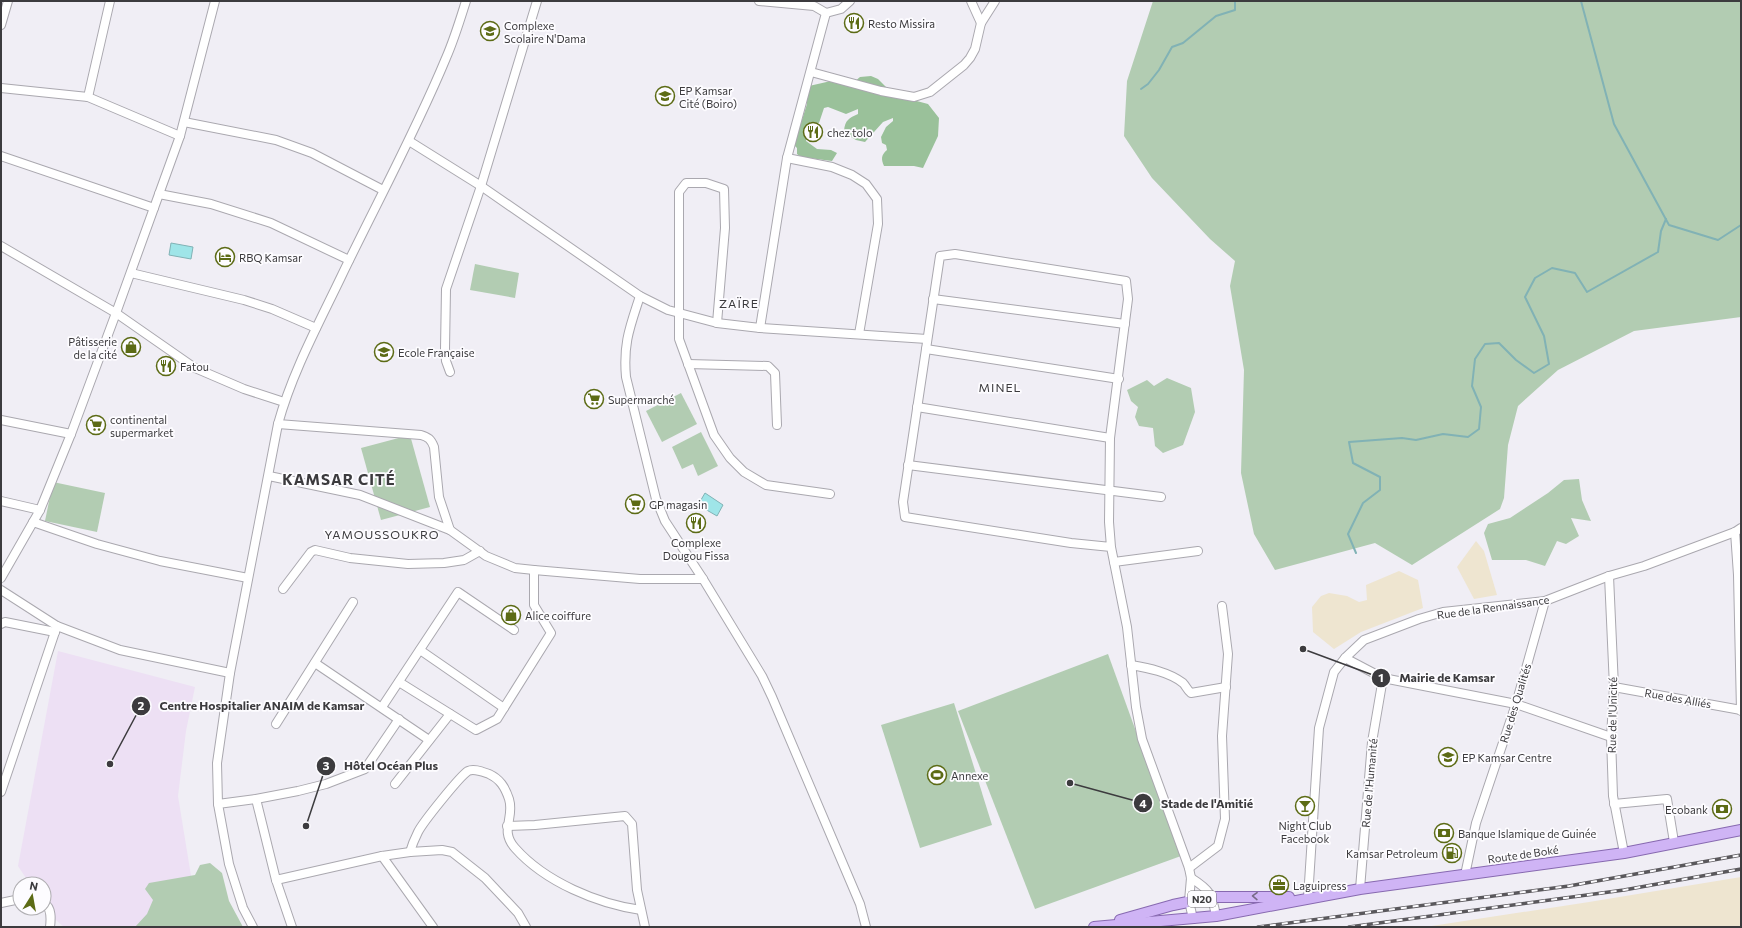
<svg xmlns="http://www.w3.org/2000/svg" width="1742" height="928" font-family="Commissioner,sans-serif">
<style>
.industrial{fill:#eee5d0}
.medical{fill:#ede0f4}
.green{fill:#b2ccb2}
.forest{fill:#9ac19a}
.water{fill:#9fe5e8;stroke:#81b2b5}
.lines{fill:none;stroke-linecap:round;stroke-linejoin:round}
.stream{stroke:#81b2b5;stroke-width:2}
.minor-casing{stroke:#aaa8af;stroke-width:10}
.major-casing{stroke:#8769b0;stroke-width:12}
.minor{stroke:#fff;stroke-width:8}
.major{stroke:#cfb4f5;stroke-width:10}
.rail-casing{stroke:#5a585c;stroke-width:3.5}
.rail{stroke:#fdfcff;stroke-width:2;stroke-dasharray:6;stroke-linecap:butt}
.oneway{stroke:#776b87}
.labels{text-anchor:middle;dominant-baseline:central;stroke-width:3.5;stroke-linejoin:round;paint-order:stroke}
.shield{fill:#fdfcff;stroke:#767578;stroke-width:1}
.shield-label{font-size:10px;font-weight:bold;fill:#3c3b3e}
.poi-label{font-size:11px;fill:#3c3b3e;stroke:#fdfcff;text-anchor:start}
.street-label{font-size:11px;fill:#3c3b3e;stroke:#fdfcff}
.neighbourhood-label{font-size:12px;letter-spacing:1px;fill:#3c3b3e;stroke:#fdfcff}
.district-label{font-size:15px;font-weight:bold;letter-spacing:1px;fill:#3c3b3e;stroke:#fdfcff}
.leader{fill:none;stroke:#3c3b3e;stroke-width:1.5}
.callout-dot{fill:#3c3b3e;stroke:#fdfcff;stroke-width:1.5}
.mark-label{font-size:12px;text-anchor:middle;font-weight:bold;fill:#fff}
.callout-label{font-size:12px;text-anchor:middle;font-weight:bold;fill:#3c3b3e;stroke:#fdfcff;stroke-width:3.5;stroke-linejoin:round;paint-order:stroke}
</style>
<rect width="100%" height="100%" fill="#f0eef5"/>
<g class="industrial">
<path d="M1476 541 1484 551 1497 595 1474 599 1457 567Z"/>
<path d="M1399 571 1418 580 1423 608 1361 632 1334 649 1313 632 1312 607 1321 596 1329 593 1347 596 1359 602 1367 600 1366 585Z"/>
<path d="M1741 877V927H1425L1589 902Z"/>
</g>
<path class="medical" d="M58 651 195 687 186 731 178 796 193 888 151 927H64L49 914 44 906V884H30L18 866Z"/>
<g class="green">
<path d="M1153 1H1741V317L1634 331 1558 370 1518 406 1508 445 1504 498 1500 509 1412 565 1375 543 1275 570 1254 534 1241 473 1244 370 1230 286 1235 261 1210 239 1152 178 1124 136 1127 81Z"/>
<path d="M475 264 519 273 515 298 470 290Z"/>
<path d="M1167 378 1191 388 1195 412 1183 445 1163 453 1155 446 1153 428 1139 426 1135 417 1138 407 1131 401 1127 390 1147 380 1154 386Z"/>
<path d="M681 393 697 424 662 442 646 411Z"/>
<path d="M701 432 718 466 698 476 693 464 682 469 672 447Z"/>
<path d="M410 435 430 507 381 520 361 448Z"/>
<path d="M1579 479 1582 500 1591 521 1571 518 1579 536 1566 544 1557 541 1545 566 1526 560H1492L1484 533 1488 524 1510 518 1548 493 1564 480Z"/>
<path d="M53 482 105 493 97 532 45 521Z"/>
<path d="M1108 654 1181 856 1035 909 958 711Z"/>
<path d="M954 703 992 825 920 848 881 725Z"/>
<path d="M210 863 222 873 229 901 243 927H135L147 914 153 900 145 889 149 883 195 875 200 865Z"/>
</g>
<path class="forest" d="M871 76 878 79 894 95 928 104 939 118 938 136 923 168 914 166H884C881 159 881 155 887 150L886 145 882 143 881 137 886 127 893 121V118L883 122 865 142 856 140 851 137 850 132 844 131C845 120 849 118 858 114V109L846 114 828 107 824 108 819 123 810 122 806 141 817 149 831 150 837 153 832 161 801 157 797 154V148L794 145 807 104 806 93 809 86 831 81 854 82 860 77Z"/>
<g class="water">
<path d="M171 243 193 247 191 259 169 255Z"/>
<path d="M705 493 723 505 717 516 698 505Z"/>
</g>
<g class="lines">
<g class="stream">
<path d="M1581 1 1614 124 1669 225 1718 240 1741 225"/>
<path d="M1141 89 1148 84 1159 70 1172 47 1183 43 1216 16 1235 10V1"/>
<path d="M1356 553 1348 534 1363 503 1380 490V477L1353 463 1349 442 1402 438 1416 440 1443 434 1468 437 1479 429 1481 407 1472 386 1475 359 1485 344 1499 343 1516 360 1534 373 1549 364 1544 336 1525 297 1535 278 1552 268 1575 273 1587 292 1658 252 1661 231 1666 219"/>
</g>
<defs>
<g id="minor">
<path d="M759 1 814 6 826 13 787 158 760 328"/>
<path d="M971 1 981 23"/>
<path d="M826 13 841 9 850 1"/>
<path d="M1 25 8 1"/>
<path d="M811 72 881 91 914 97 930 92 964 65 970 58 975 49 981 23 995 1"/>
<path d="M1 88 88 97 180 136"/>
<path d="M88 97 110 1"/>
<path d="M184 122 276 140 312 153 383 190"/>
<path d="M409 141 481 186 640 296 668 310 717 323 760 328 927 339"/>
<path d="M1 156 154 208"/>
<path d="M787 158 832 167 852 175 866 184 877 199 878 224 859 334"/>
<path d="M159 194 211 204 271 223 349 260"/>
<path d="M1 246 116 313 195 368 244 389 284 402"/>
<path d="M131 273 244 300 272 309 316 328"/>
<path d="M640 296C630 327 623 343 626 377L656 499 665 521 703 579 762 676 772 697 860 904 866 927"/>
<path d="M933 299 1125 324"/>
<path d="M717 323 725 228 724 189 706 183H686L679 192V339L714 435 730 458 744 472 766 485 830 494"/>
<path d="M926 349 1119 379"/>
<path d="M688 364 768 366 775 373 777 425"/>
<path d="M450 372 446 361 445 349 446 289 481 186 537 1"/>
<path d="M917 407 1110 438"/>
<path d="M1 420 71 434"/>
<path d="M278 424 421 435C428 437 431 439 434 447L439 497 450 530 486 556 515 568 534 570 640 579H703"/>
<path d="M908 465 1161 497"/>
<path d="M269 476 360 495 450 530"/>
<path d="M1 501 40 510"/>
<path d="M33 522 97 544 160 561 248 578"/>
<path d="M1735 532 1738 575 1741 711"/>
<path d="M1111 547 1071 543 905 517 903 502 940 256 955 254 1126 281 1128 299 1110 438 1109 522 1111 547 1127 627 1136 707 1142 739 1189 868 1191 878 1189 901 1193 919"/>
<path d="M1114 562 1198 551"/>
<path d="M1609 576 1614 687 1611 737 1613 796 1624 853"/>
<path d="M1 578 40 510 71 434 116 313 180 136 215 1"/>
<path d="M283 589 311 552 315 550 350 558 408 564 444 563 464 560 480 551"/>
<path d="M1 590 57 626 120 650 230 673"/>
<path d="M1 624 5 622 55 632"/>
<path d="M420 650 504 708"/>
<path d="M1345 658 1383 678 1516 704 1611 737"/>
<path d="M315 663 429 740"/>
<path d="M1131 665C1148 668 1169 672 1183 683 1186 686 1187 690 1191 693L1226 687"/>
<path d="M399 682 476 730 497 719 551 633 534 605V570"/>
<path d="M1614 687 1741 710"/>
<path d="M382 707 458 592 514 630"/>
<path d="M276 724 353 602"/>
<path d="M395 784 450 714"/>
<path d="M1 792 57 626"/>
<path d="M256 799 276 880 292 927"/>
<path d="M218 804 256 799 298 791 326 784 365 769 399 719"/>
<path d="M1614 804 1667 799 1674 842"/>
<path d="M507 826 535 825 625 816 632 824 637 890 645 927"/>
<path d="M410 852C412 845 415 838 418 832 423 822 460 776 468 771 474 768 483 772 489 774 500 779 505 787 509 799 515 818 499 830 515 848 545 882 598 904 641 910"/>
<path d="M382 856 433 927"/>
<path d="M1189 868 1218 846 1225 819 1222 736 1228 654 1222 606"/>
<path d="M1465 875 1476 823 1516 704 1545 601"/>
<path d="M1191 878C1210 890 1212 894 1216 916"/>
<path d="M276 880 382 856 410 852 442 850 452 852 485 878 518 913 526 927"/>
<path d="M1360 889 1372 742 1383 678"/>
<path d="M1308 898 1319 728 1334 672 1345 658 1364 640 1419 619 1443 612 1545 601 1609 576 1644 566 1735 532 1741 528"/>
<path d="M1 903 20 899"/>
<path d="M44 903C52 908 51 919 50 927"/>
<path d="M253 927 243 908 229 864 218 804 217 763 230 673 278 424C292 373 318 325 341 277 376 204 415 133 446 58 454 40 460 20 466 1"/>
</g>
<g id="major">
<path d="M1120 920 1173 905 1212 897H1289"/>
<path d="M1094 927 1216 916 1360 889 1624 853 1741 830"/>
</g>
</defs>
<use href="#minor" class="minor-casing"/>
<use href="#major" class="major-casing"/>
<use href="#minor" class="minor"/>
<use href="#major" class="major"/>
<defs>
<g id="rail">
<path d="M1258 927 1569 886 1741 855"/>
<path d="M1349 927 1624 890 1741 869"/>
</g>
</defs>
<use href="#rail" class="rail-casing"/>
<use href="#rail" class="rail"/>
</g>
<defs><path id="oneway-chevron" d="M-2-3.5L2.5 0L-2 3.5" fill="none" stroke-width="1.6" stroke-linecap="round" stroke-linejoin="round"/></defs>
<use class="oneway" href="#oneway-chevron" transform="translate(1255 896) rotate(-179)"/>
<defs>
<symbol id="restaurant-ring" viewBox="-11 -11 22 22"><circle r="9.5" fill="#fdfcff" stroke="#5c6b15" stroke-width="1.5"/><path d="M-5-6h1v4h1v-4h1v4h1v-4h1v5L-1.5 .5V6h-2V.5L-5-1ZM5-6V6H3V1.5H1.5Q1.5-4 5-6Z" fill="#5c6b15"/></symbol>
<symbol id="school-ring" viewBox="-11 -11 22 22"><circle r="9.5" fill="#fdfcff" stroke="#5c6b15" stroke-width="1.5"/><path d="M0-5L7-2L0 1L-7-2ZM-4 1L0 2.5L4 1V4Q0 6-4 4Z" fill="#5c6b15"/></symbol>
<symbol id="hotel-ring" viewBox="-11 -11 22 22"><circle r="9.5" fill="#fdfcff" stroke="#5c6b15" stroke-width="1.5"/><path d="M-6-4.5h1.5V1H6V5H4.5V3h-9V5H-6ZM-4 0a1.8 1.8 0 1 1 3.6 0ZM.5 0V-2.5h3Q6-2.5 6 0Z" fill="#5c6b15"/></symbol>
<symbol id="shop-ring" viewBox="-11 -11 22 22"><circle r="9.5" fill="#fdfcff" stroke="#5c6b15" stroke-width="1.5"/><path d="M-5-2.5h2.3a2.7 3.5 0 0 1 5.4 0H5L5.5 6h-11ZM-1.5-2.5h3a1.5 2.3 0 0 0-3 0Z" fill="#5c6b15"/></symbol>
<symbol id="supermarket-ring" viewBox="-11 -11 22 22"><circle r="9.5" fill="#fdfcff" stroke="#5c6b15" stroke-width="1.5"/><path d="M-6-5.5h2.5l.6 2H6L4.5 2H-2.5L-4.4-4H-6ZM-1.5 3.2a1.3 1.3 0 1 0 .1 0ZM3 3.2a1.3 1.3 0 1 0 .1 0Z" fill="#5c6b15"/></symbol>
<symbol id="stadium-ring" viewBox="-11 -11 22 22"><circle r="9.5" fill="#fdfcff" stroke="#5c6b15" stroke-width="1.5"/><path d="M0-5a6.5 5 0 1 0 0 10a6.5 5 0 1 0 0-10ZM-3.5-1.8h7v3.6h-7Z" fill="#5c6b15"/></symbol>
<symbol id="bar-ring" viewBox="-11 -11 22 22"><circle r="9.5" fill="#fdfcff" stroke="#5c6b15" stroke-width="1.5"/><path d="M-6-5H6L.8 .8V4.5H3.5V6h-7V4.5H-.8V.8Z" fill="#5c6b15"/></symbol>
<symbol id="bank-ring" viewBox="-11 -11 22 22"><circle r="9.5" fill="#fdfcff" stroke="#5c6b15" stroke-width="1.5"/><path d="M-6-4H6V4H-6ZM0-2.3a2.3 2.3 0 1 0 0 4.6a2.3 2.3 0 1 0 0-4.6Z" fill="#5c6b15"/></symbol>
<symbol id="fuel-ring" viewBox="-11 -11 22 22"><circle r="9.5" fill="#fdfcff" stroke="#5c6b15" stroke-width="1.5"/><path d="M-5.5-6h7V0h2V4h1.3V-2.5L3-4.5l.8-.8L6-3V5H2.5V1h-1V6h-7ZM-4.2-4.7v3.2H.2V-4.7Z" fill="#5c6b15"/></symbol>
<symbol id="office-ring" viewBox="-11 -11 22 22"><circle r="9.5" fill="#fdfcff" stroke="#5c6b15" stroke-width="1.5"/><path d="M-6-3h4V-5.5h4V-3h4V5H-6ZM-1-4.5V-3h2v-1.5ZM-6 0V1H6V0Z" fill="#5c6b15"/></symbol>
</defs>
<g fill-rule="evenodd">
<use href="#restaurant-ring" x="843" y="12" width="22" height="22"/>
<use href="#school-ring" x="479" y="20" width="22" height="22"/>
<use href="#school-ring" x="654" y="85" width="22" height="22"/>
<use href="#restaurant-ring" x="802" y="121" width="22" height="22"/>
<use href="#hotel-ring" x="214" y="246" width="22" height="22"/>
<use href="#shop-ring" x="120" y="336" width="22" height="22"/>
<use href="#school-ring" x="373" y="341" width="22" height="22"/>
<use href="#restaurant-ring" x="155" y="355" width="22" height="22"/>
<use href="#supermarket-ring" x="583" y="388" width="22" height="22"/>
<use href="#supermarket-ring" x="85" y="414" width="22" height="22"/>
<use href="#supermarket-ring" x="624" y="493" width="22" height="22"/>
<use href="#restaurant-ring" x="685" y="512" width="22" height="22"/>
<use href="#shop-ring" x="500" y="604" width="22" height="22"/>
<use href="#school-ring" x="1437" y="746" width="22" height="22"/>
<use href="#stadium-ring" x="926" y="764" width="22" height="22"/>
<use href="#bar-ring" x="1294" y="795" width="22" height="22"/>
<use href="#bank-ring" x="1711" y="798" width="22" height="22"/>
<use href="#bank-ring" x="1433" y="822" width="22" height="22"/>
<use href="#fuel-ring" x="1441" y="842" width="22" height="22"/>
<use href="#office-ring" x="1268" y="874" width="22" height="22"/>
</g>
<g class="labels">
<rect class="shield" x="1188" y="891" width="28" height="16" rx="3"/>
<g class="shield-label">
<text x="1202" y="899">N20</text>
</g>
<g class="poi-label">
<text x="868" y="23">Resto Missira</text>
<text x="504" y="25">Complexe<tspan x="504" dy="13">Scolaire N'Dama</tspan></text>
<text x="679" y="90">EP Kamsar<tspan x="679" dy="13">Cité (Boiro)</tspan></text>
<text x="827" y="132">chez tolo</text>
<text x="239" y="257">RBQ Kamsar</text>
<text x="117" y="341" text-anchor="end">Pâtisserie<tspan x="117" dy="13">de la cité</tspan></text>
<text x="398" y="352">Ecole Française</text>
<text x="180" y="366">Fatou</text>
<text x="608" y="399">Supermarché</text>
<text x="110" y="419">continental<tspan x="110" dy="13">supermarket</tspan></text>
<text x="649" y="504">GP magasin</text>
<text x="696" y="542" text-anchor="middle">Complexe<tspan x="696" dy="13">Dougou Fissa</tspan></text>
<text x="525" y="615">Alice coiffure</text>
<text x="1462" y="757">EP Kamsar Centre</text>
<text x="951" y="775">Annexe</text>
<text x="1708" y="809" text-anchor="end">Ecobank</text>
<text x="1305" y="825" text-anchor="middle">Night Club<tspan x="1305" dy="13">Facebook</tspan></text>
<text x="1458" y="833">Banque Islamique de Guinée</text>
<text x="1438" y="853" text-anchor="end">Kamsar Petroleum</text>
<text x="1293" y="885">Laguipress</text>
</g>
<g class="street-label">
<text transform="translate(1493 607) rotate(-8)">Rue de la Rennaissance</text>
<text transform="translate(1678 698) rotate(10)">Rue des Alliés</text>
<text transform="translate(1515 703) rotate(-73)">Rue des Qualités</text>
<text transform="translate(1612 715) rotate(-89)">Rue de l'Unicité</text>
<text transform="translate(1369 783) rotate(-85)">Rue de l'Humanité</text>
<text transform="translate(1523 854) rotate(-8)">Route de Boké</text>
</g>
<g class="neighbourhood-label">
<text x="739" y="303">ZAÏRE</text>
<text x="1000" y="387">MINEL</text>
<text x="382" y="534">YAMOUSSOUKRO</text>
</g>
<g class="district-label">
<text x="339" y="479">KAMSAR CITÉ</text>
</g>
</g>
<path class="leader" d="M1303 649L1381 678M110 764L141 706M306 826L326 766M1070 783L1143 803"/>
<g class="callout-dot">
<circle cx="1303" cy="649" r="4"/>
<circle cx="110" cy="764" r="4"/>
<circle cx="306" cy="826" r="4"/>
<circle cx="1070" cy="783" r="4"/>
<circle cx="1381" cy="678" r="10"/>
<circle cx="141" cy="706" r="10"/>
<circle cx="326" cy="766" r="10"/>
<circle cx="1143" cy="803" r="10"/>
</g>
<g class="mark-label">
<text x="1381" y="682">1</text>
<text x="141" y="710">2</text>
<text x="326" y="770">3</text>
<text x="1143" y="808">4</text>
</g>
<g class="callout-label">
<text x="1447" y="682">Mairie de Kamsar</text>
<text x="262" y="710">Centre Hospitalier ANAIM de Kamsar</text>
<text x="391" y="770">Hôtel Océan Plus</text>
<text x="1207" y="808">Stade de l'Amitié</text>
</g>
<rect width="1742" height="928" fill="none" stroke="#3c3b3e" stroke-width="4"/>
<g transform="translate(32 896) rotate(11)"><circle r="19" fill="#fdfcff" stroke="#b0afb2"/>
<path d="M0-3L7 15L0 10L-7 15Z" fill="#5c6b15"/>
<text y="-6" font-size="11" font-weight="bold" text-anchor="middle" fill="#3c3b3e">N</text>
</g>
</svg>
